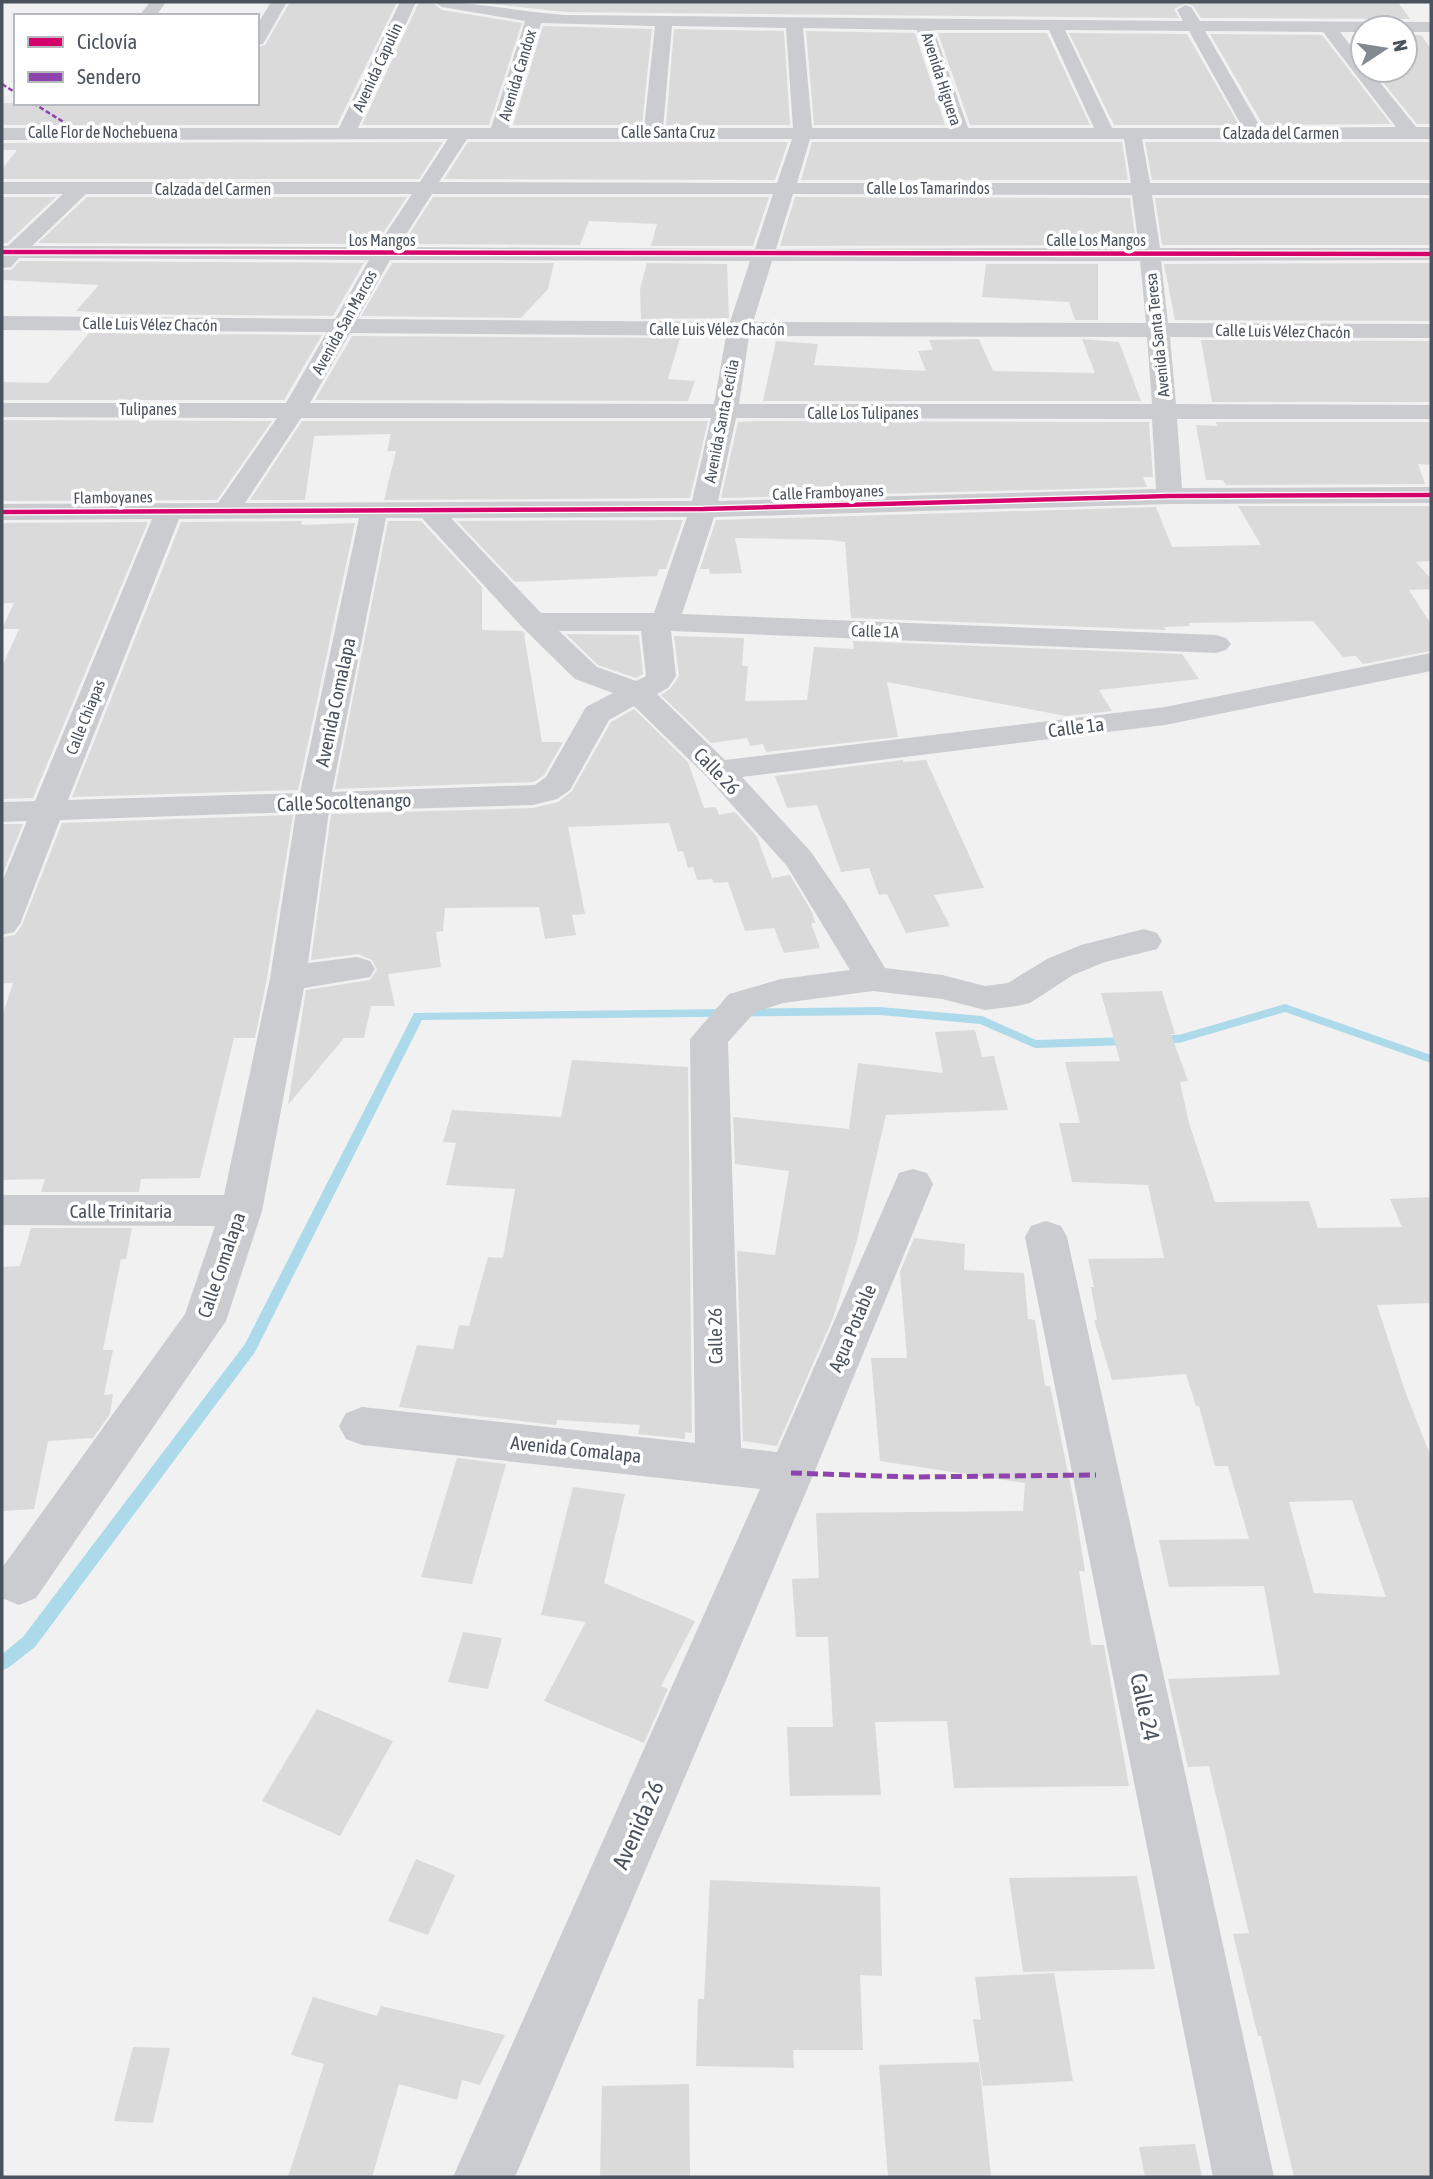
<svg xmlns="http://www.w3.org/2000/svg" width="1433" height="2179" font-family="'Asap Condensed',sans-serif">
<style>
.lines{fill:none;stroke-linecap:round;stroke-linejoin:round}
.stream{fill:#acdaeb;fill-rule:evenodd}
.building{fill:#dadadb;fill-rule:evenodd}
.minor{fill:#cbcccf;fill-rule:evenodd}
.quiet-far1{stroke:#8e44ad;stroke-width:2.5;stroke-dasharray:5 2.5;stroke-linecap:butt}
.quiet{stroke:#8e44ad;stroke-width:5;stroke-dasharray:11 5;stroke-linecap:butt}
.cycleway-casing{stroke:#fff;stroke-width:7}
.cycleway{stroke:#d6006c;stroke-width:4.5}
.labels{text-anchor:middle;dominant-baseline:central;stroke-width:7;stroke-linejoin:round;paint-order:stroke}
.far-street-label{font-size:16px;fill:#49525d;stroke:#fff}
.street-label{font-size:19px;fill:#49525d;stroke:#fff}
.near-street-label{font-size:23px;fill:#49525d;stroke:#fff}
</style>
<rect width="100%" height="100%" fill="#f1f1f1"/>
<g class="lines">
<g class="stream">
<path d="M1285 1004 1431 1055V1063L1285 1012 1179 1043H1157L1151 1039 1157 1035H1179Z"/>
<path d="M880 1007 982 1016 1036 1040 1129 1037 1135 1041 1129 1045 1035 1048 980 1024 880 1015 422 1020 255 1352 35 1647 8 1668 2 1670V1654L23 1637 245 1344 414 1013Z"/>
</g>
</g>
<g class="building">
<path d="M290 2H397L337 125H2V103H257V48L265 45Z"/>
<path d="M419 2H432L442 10 522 23 489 125H362Z"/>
<path d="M474 2H1398L1410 19 1201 18 1193 6 1186 3 1174 9 1179 18 565 12Z"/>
<path d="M543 26 652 29 642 125H513Z"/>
<path d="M674 29 784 31 790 125H666Z"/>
<path d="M806 31 915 33 945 125H814Z"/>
<path d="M938 33H1047L1090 125H970Z"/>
<path d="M1069 33 1187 34 1239 125H1114Z"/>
<path d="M1210 34 1322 35 1391 124 1263 125Z"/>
<path d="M1405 35H1421L1431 49V124H1417L1373 70H1405Z"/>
<path d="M443 142 419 179H2V169L17 150H2V143Z"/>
<path d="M468 142H788L775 180 444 179Z"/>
<path d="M812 142H1122L1128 180H801Z"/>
<path d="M1145 142H1431V180H1152Z"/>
<path d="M2 197H56L7 243H2Z"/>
<path d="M87 197H407L376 244 38 243Z"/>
<path d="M433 197H769L753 246H651L657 224 589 221 580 245 403 244Z"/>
<path d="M795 197 1130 198 1136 245 780 246Z"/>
<path d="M1155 198H1431V245H1162Z"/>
<path d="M20 261 364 263 333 316 104 314 106 313 76 311 99 285 2 280V270H11Z"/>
<path d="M392 263H554L548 289 521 318 361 316Z"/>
<path d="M647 263 727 264 729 318 641 319 640 289Z"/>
<path d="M1431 263V321L1175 320 1164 264Z"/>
<path d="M986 264H1098V320H1075L1069 302 982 297Z"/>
<path d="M89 333 322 335 284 400H2V382L48 383Z"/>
<path d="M352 336 680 338 668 379 695 381 688 401 315 400Z"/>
<path d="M979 339 993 371 1095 373 1082 339 1119 342 1141 401H763L776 341 818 344 814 365 926 371 918 351 933 350 929 340Z"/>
<path d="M1201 340 1431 341V402H1212Z"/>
<path d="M2 420 272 421 217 500 2 501Z"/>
<path d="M302 421H708L690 498 384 500 396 451H387L391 434 314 436 305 500H250Z"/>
<path d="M758 421 1149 422 1153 477H1143L1147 487 721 498 738 422Z"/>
<path d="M1216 422H1431V465L1418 464 1425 484 1226 485 1223 480H1206L1196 425 1217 426Z"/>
<path d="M1238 506H1431V561L1416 562 1431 579V589L1409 590 1431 624V651L1363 664 1356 656 1343 657 1313 621 1189 623 1190 626 1164 627 1166 630 851 618 845 542 831 540 735 538 742 573 710 574 709 569H700L716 520 1156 507 1172 547 1261 545Z"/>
<path d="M683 520 666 569H659L657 576 515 582 457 521Z"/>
<path d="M302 521 301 525 355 523 298 790 72 797 181 522Z"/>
<path d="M388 521H421L482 587V630L522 631 527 635 524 634 542 742H563L544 775 534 782 335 789Z"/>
<path d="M148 522 33 798 2 799V667L19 629H2L14 603H2V523Z"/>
<path d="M566 634 639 635 643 674 636 678 598 665Z"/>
<path d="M674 636 744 638 742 666H748L745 701 807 700 814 647 854 649 853 641 1182 654 1199 679 1099 690 1112 711 1066 716 887 682 898 737 766 752 763 744 750 746 747 738 711 743 661 695 670 689 679 676Z"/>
<path d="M634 709 688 762 704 808 716 807 719 815 735 812 757 837 772 878 790 875 812 912 815 923H811L820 948 784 953 774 928 745 931 728 882 714 883 712 879 697 880 693 867 688 868 683 851 678 852 669 823 568 827 585 914 572 915 576 935 545 939 539 907 445 908 443 931 436 932 441 967 388 974 395 1006H371L364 1038H344L288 1105 306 990 370 980 377 970 372 960 358 954 311 960 331 814 533 808 558 802 572 791 611 722Z"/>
<path d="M903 760V762L926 760 984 888 934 895 950 926 906 933 887 894 879 895 869 868 841 872 817 805 787 808 775 776Z"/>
<path d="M293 815 267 978 255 1038H234L200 1178 141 1179 139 1192H41L45 1179 2 1180V1017L13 983H2V937L15 935 22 925 62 823Z"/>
<path d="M2 824H23L2 876Z"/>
<path d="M1162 991 1175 1034H1171L1188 1081 1180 1082 1189 1123 1215 1202 1309 1201 1318 1228 1402 1227 1390 1199 1431 1197V1303L1377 1305 1405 1391 1431 1457V2177H1294L1261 2036H1258L1233 1934 1249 1933 1209 1766 1188 1767 1168 1679 1280 1675 1264 1586 1169 1587 1159 1540 1249 1539 1228 1466H1215L1199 1406H1196L1186 1374 1112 1380 1094 1320H1097L1091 1287H1094L1088 1259 1164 1258 1148 1185 1072 1182 1059 1123H1080L1065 1062 1120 1061 1101 993ZM1352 1500 1386 1597 1314 1593 1289 1502Z"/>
<path d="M975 1030 982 1057 994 1056 1008 1110 886 1115 856 1244 833 1318 777 1446 743 1441 737 1251 775 1255 789 1171 735 1164 733 1117 849 1129 858 1063 943 1073 935 1032Z"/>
<path d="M572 1060 688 1067 692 1433 685 1432V1439L638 1434 640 1425 557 1420 556 1425 399 1407 417 1345 453 1349 459 1325 469 1326 488 1257 503 1258 515 1189 446 1185 456 1143 443 1142 452 1110 561 1117Z"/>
<path d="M31 1228H132L126 1259H121L103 1350H113L104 1395 113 1394 110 1414 93 1438 48 1441 34 1509 2 1511V1267L20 1266Z"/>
<path d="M914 1238 965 1244 964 1270 1024 1273 1028 1319 1035 1320 1045 1386H1050L1073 1496 1085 1571H1079L1091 1645H1104L1129 1786 954 1788 947 1721 875 1722 881 1795 790 1796 787 1727H833L828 1637H796L792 1579 819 1578 816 1513 1023 1511 1025 1483 880 1461 871 1358H907L900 1272Z"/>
<path d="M457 1458 506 1464 472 1584 421 1577Z"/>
<path d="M573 1487 625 1494 604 1583 695 1621 661 1686 668 1689 644 1743 544 1701 586 1622 541 1615Z"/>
<path d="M463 1632 502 1638 488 1689 448 1682Z"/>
<path d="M317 1709 393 1741 340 1836 262 1801Z"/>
<path d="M416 1859 455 1875 428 1935 388 1921Z"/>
<path d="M1137 1876 1155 1969 1023 1972 1009 1878Z"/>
<path d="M710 1880 880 1887 882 1976 860 1975 863 2050H793L794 2068 696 2066 698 1999H704Z"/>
<path d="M1054 1973 1073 2081 983 2086 973 2019 981 2020 975 1977Z"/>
<path d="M313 1997 377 2016 381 2006 505 2035 480 2085 462 2080 457 2100 399 2084 372 2177H288L324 2064 291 2055Z"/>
<path d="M133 2047 170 2048 153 2123 114 2121Z"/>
<path d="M979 2062 991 2177H888L879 2065Z"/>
<path d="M689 2084 690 2177H600L602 2086Z"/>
<path d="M1195 2144 1202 2177H1145L1139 2147Z"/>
</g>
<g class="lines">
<g class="minor">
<path d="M150 2H166L156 16H139Z"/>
<path d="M271 2H287L263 44 257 45V25Z"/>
<path d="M400 2H416L358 128H491L525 21 442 7 434 2C478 2 521 12 565 15L1183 21 1177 10 1185 5 1191 7 1200 21 1431 22V32H1405V28H1363V32H1340L1363 61V70H1370L1416 127H1431V139H1142L1150 183H1431V195H1152L1160 248H1431V260L1161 261 1168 323 1431 324V338L1170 337 1176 404 1431 405V419H1177L1182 488 1431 487V503L1170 504 714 517 682 614 1216 635 1226 638 1231 644 1226 650 1216 653 671 631 676 676 668 688 657 694 725 760 1165 707 1431 653V671L1165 725 742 777 811 852 846 903 885 968 942 975 985 986 1008 983 1047 959 1081 945 1144 929 1157 933 1162 941 1157 949 1105 962 1073 975 1030 1003 1017 1006 985 1010 942 999 873 991 783 1003 755 1012 728 1042 741 1448 777 1452 899 1173 913 1169 927 1173 933 1184 814 1473 515 2177H453L760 1489 362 1445 346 1439 339 1426 346 1413 362 1407 695 1443 690 1039 729 994 781 979 850 970 787 866 707 777 634 706 609 720 570 790 557 799 533 805 329 811 308 963 357 957 370 961 375 969 370 977 304 988 262 1211 226 1321 36 1598 19 1605 2 1598V1568L185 1314 215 1226 2 1225V1195H224L270 978 296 812 60 820 20 924 14 932 2 935V882L27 821 2 822V802L35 801 152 519 2 520V504L218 503 277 418 2 417V403H286L327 332 2 330V316L335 319 369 260 19 258 11 267 3 268 2 246H8L63 194H2V182H420L448 139 2 140V128H339ZM541 23 655 26 644 128H509ZM672 26 786 28 793 128H663ZM803 28 917 30 949 128H812ZM934 30H1049L1094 128H968ZM1065 30 1189 31 1243 128H1112ZM1205 31 1323 32 1396 127 1261 128ZM467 139H792L777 183 439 182ZM810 139H1124L1131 183H797ZM86 194H412L377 247 32 246ZM432 194H773L755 249 398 247ZM793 194 1132 195 1139 248 776 249ZM390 260 750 261 730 322 357 319ZM772 261H1140L1146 323 753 322ZM350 333 726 336 714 404 310 403ZM749 336 1147 337 1152 404H739ZM301 418H711L692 501 245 503ZM736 418 1152 419 1156 489 718 501ZM687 517 654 613H541L451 518ZM359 518 300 793 68 800 179 519ZM386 518H422L523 628 575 679 613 693 586 707 546 777 535 785 332 792ZM559 631H641L646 676 636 681 597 667Z"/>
<path d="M1046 1221 1061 1226 1067 1237 1274 2177H1213L1025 1237 1031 1226Z"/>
</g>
<g class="quiet-far1">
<path d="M2 84 16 93"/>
<path d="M33 103 65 123 67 132"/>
</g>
<path class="quiet" d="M791 1473 912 1477 1096 1475"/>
<defs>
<g id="cycleway">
<path d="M2 252 1431 254"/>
<path d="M2 512 703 509 1170 496 1431 495"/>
</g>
</defs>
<use href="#cycleway" class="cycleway-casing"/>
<use href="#cycleway" class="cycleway"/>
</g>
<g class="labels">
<g class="far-street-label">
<text transform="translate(377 67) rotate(-65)">Avenida Capulin</text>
<text transform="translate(517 75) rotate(-73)">Avenida Candox</text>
<text transform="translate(942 79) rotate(72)">Avenida Higuera</text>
<text x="103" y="132">Calle Flor de Nochebuena</text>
<text x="668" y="132">Calle Santa Cruz</text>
<text x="1281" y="133">Calzada del Carmen</text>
<text x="928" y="188">Calle Los Tamarindos</text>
<text x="213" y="189">Calzada del Carmen</text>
<text x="382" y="240">Los Mangos</text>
<text x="1096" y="240">Calle Los Mangos</text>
<text transform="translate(344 322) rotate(-61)">Avenida San Marcos</text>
<text transform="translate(150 324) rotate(1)">Calle Luis Vélez Chacón</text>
<text x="717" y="329">Calle Luis Vélez Chacón</text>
<text transform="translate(1283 331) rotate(1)">Calle Luis Vélez Chacón</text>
<text transform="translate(1157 335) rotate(-96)">Avenida Santa Teresa</text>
<text x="148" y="409">Tulipanes</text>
<text x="863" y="413">Calle Los Tulipanes</text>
<text transform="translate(721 421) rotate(-79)">Avenida Santa Cecilia</text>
<text transform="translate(828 492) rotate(-2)">Calle Framboyanes</text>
<text transform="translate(113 497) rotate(-1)">Flamboyanes</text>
<text transform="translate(875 631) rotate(2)">Calle 1A</text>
<text transform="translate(85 717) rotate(-68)">Calle Chiapas</text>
</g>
<g class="street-label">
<text transform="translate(335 702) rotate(-78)">Avenida Comalapa</text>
<text transform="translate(1076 727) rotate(-7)">Calle 1a</text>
<text transform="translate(717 771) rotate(46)">Calle 26</text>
<text transform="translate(344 802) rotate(-2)">Calle Socoltenango</text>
<text x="121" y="1211">Calle Trinitaria</text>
<text transform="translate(221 1265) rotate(-71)">Calle Comalapa</text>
<text transform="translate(852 1328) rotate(-67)">Agua Potable</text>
<text transform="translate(715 1336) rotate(-91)">Calle 26</text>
<text transform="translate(576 1449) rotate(6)">Avenida Comalapa</text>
</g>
<g class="near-street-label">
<text transform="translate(1145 1707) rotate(78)">Calle 24</text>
<text transform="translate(638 1825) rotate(-66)">Avenida 26</text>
</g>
</g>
<rect width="1433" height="2179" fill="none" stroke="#49525d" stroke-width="7"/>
<rect x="14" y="14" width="245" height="91" fill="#ffffff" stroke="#b6babe" stroke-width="2"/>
<rect x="28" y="37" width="35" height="10" fill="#d6006c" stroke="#b6babe" stroke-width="2"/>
<text x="77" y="49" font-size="21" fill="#49525d">Ciclovía</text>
<rect x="28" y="72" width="35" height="10" fill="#8e44ad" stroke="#b6babe" stroke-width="2"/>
<text x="77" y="84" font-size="21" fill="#49525d">Sendero</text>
<g transform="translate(1384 49) rotate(78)"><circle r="33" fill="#ffffff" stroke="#b6babe" stroke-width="2"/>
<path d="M0-5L12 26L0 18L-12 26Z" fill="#848a91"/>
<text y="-10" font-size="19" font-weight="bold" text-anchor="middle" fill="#49525d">N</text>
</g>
</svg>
